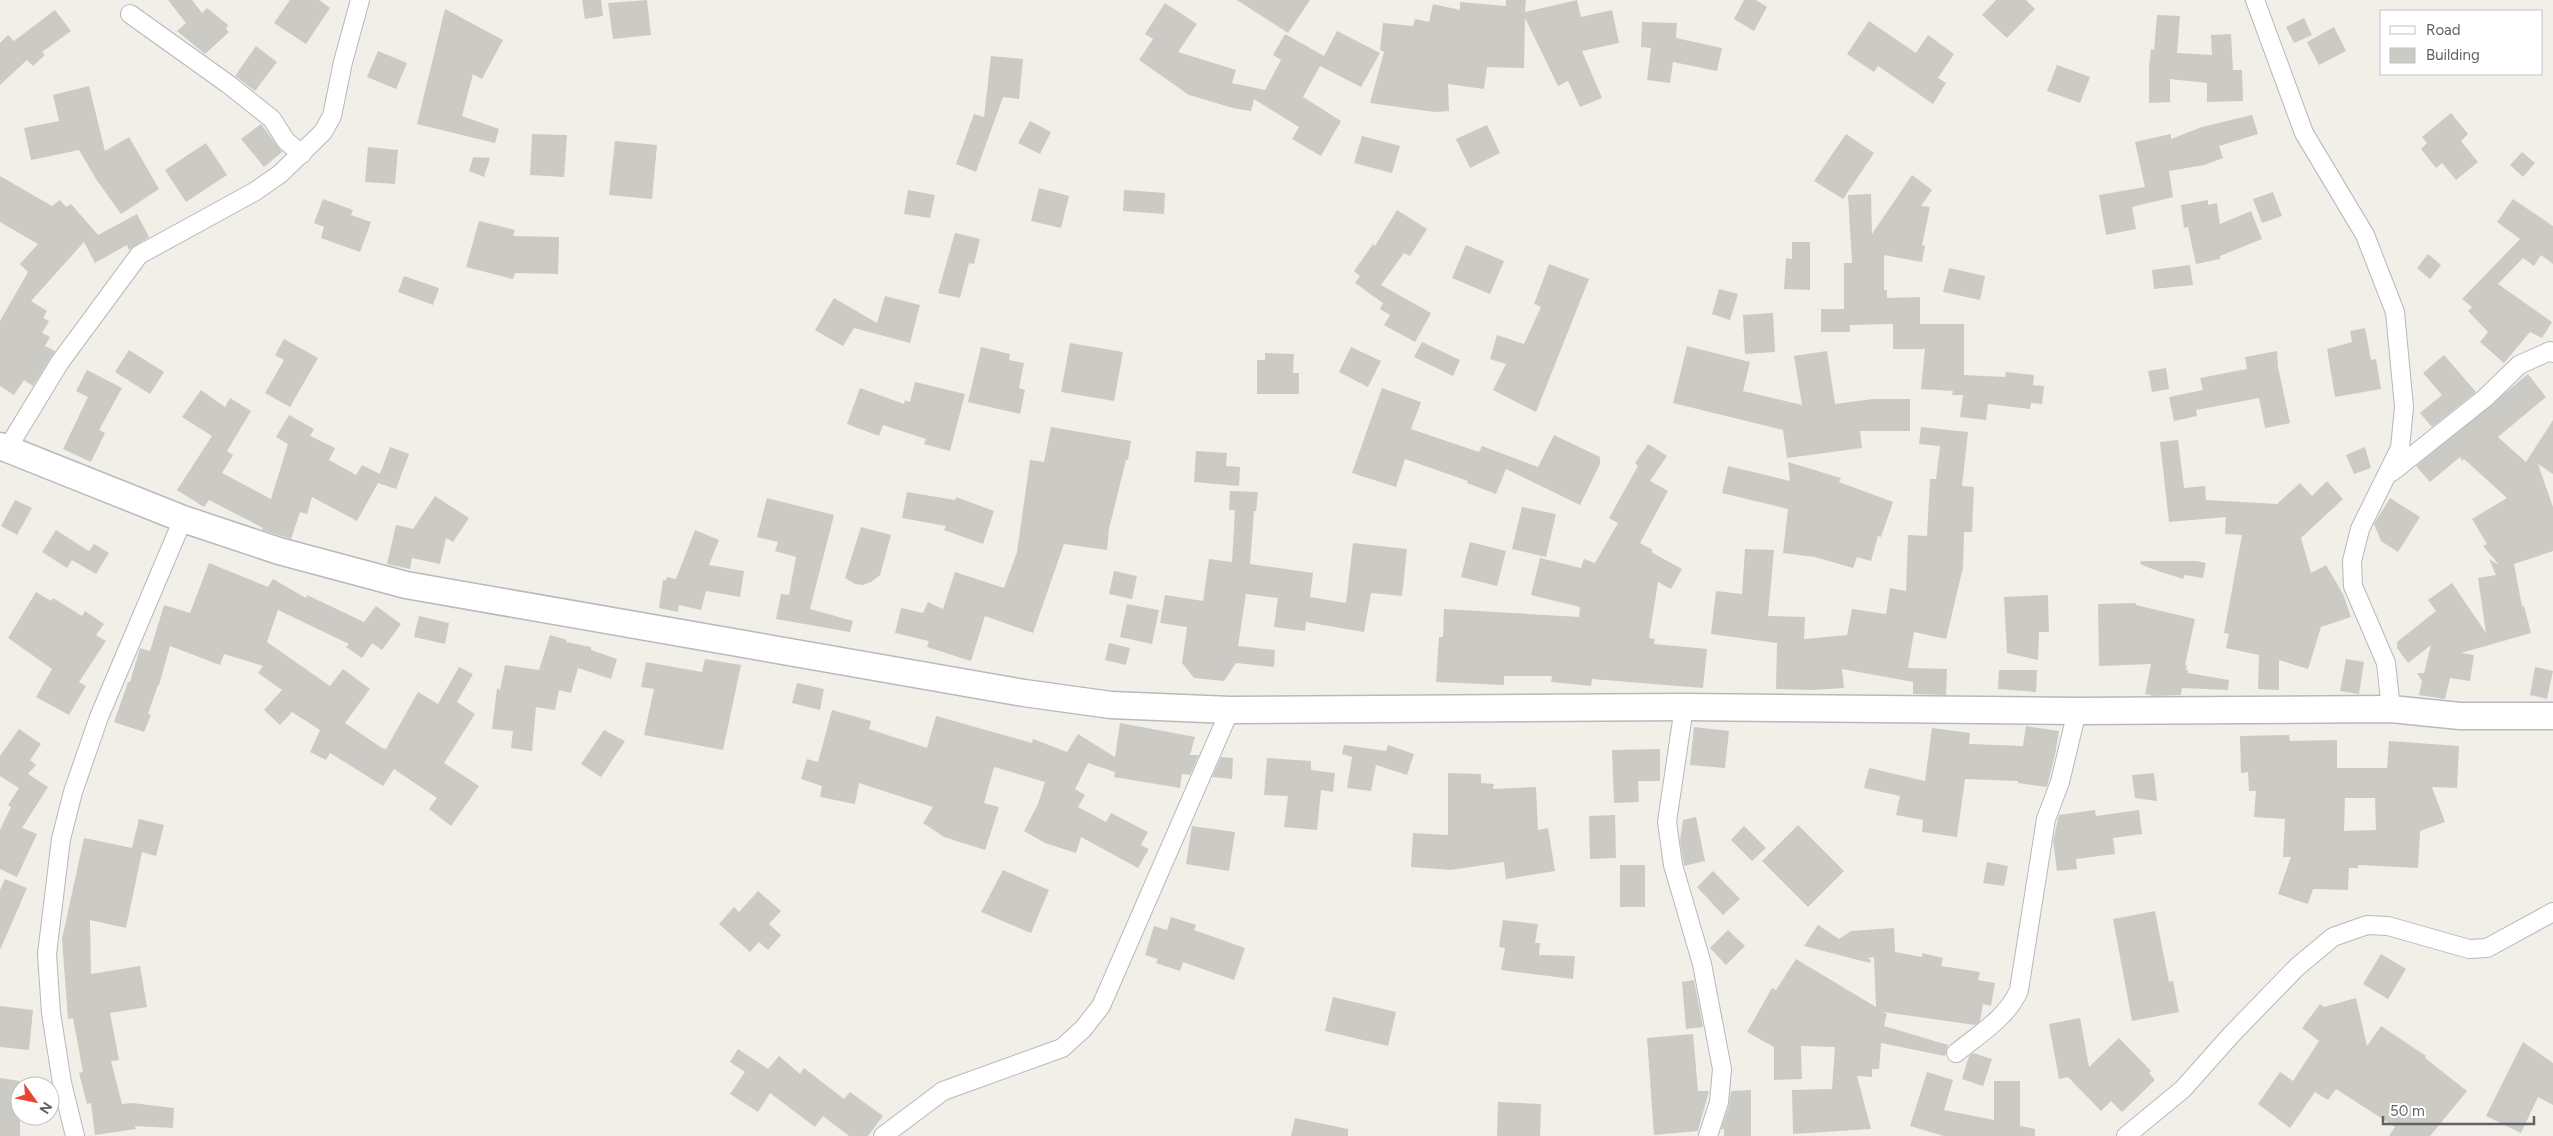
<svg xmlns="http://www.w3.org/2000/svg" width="2553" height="1136" font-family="Figtree,sans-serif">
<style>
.building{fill:#cccac5;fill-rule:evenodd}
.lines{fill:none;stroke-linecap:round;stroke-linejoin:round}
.minor-casing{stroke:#b5b8bc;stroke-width:20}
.secondary-casing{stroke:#b6babf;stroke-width:29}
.minor{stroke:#fff;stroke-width:18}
.secondary{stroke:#fff;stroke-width:26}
</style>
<rect width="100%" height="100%" fill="#f1efe8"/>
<g class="building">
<path d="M168 0H192L202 13 207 8 228 25 226 29 229 32 205 54 177 31 186 23Z"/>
<path d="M290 0H319L330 8 306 44 274 23Z"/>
<path d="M582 0H601L603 16 585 19Z"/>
<path d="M647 0 651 35 613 39 608 3Z"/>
<path d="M1237 0H1310L1288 33Z"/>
<path d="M1506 0H1526L1525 12 1577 0 1581 17 1612 10 1619 43 1582 51 1602 98 1580 107 1568 81 1558 86 1525 18 1524 68 1487 67 1484 89 1448 84 1449 111 1434 112 1370 103 1384 52 1380 50 1383 23 1413 26 1415 19 1429 22 1433 4 1460 10V2L1506 6Z"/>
<path d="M1744 0H1756L1767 7 1754 31 1734 19Z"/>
<path d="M1996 0H2026L2035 9 2007 38 1982 15Z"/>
<path d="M1165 3 1197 24 1178 52 1236 70 1232 83 1265 90 1281 60 1273 55 1285 34 1324 56 1337 31 1380 53 1361 87 1320 66 1303 97 1341 121 1321 156 1292 139 1299 127 1254 99 1251 111 1233 108 1189 95 1139 60 1153 39 1145 34Z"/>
<path d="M445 9 503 40 482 79 473 74 462 116 499 129 495 143 417 124Z"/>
<path d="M55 10 71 31 42 52 45 55 33 66 27 60 0 85V43L8 35 14 41Z"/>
<path d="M2157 15 2180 16 2177 53 2212 55 2211 35 2231 34 2233 70H2242L2243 101 2207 102V83L2170 79V102L2149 103V67L2151 49 2154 50Z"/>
<path d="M2304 18 2312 35 2294 43 2286 27Z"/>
<path d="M1869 21 1916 53 1928 35 1954 54 1938 78 1946 83 1933 104 1878 66 1874 72 1847 54Z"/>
<path d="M1642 22 1677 23 1676 38 1722 48 1717 71 1673 62 1670 83 1647 80 1651 48 1641 47Z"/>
<path d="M2334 27 2346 51 2319 65 2307 42Z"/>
<path d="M256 46 277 62 255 91 235 76Z"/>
<path d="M378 51 407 63 396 89 367 77Z"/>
<path d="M991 56 1023 59 1019 99 1003 97 976 172 956 164 974 114 984 117Z"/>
<path d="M2057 65 2090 77 2080 103 2047 91Z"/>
<path d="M89 86 105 151 129 137 159 189 121 214 96 179 79 150 31 160 24 128 59 121 53 95Z"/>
<path d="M2451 113 2468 134 2461 141 2478 162 2456 180 2442 163 2436 168 2421 149 2427 143 2422 137Z"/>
<path d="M2252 115 2258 134 2219 146 2223 158 2204 165 2169 171 2173 197 2132 207 2136 229 2106 235 2099 195 2145 187 2135 142 2171 134V139L2202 127Z"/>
<path d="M1030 121 1051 132 1040 154 1018 143Z"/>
<path d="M261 124 282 152 264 167 241 139Z"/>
<path d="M1487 125 1500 153 1470 168 1456 139Z"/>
<path d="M532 134 567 135 564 177 530 175Z"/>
<path d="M1846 134 1874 153 1843 199 1814 181Z"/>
<path d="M1362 136 1400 146 1392 173 1354 163Z"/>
<path d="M615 141 657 145 652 199 609 195Z"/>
<path d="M206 143 227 175 186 202 165 170Z"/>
<path d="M368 147 398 150 395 184 365 182Z"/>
<path d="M2522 152 2535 163 2523 177 2510 165Z"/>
<path d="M473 157 490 158 484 177 469 171Z"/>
<path d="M1912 175 1932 190 1921 206 1930 207 1922 245 1925 246 1922 262 1884 255V290H1887V298L1920 297V324H1964V375L2005 377 2006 372 2034 375 2033 385 2044 386 2042 404 2031 403 2030 409 1988 404 1986 420 1960 417 1963 395H1952L1953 391 1921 389 1925 349H1893V324L1850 325V332H1821V309H1844V263H1852L1848 195 1871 194 1872 234Z"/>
<path d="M0 176 52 206 60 200 66 207 71 204 98 235 137 214 149 237 129 250 127 245 95 263 84 242 31 301 47 311 43 318 49 321 42 333 50 337 45 346 55 351 33 386 24 380 14 395 0 386V321L28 272 20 264 38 244 0 222Z"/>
<path d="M1039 188 1069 196 1061 228 1031 221Z"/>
<path d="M908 190 935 195 930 218 904 214Z"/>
<path d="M1124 190 1165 193 1164 214 1123 211Z"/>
<path d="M2273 192 2282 216 2262 223 2253 199Z"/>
<path d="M323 199 353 210 351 215 371 222 360 252 321 238 324 227 314 223Z"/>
<path d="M2513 199 2553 226V264L2541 255 2534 266 2523 258 2498 284 2552 322 2542 338 2530 332 2504 363 2480 342 2488 332 2468 311 2472 307 2462 299 2520 239 2497 222Z"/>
<path d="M2208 200V205L2217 203 2220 224 2251 211 2262 239 2220 256V259L2196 264 2188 227 2184 228 2181 205Z"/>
<path d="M1397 210 1427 229 1410 256 1404 253 1381 285 1431 313 1415 342 1384 325 1390 315 1380 309 1383 303 1355 283 1360 276 1354 271 1373 244 1375 246Z"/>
<path d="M479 221 515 230 513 236 559 237 558 274 515 273 513 279 466 267Z"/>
<path d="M955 233 980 239 974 264 969 263 960 298 938 293Z"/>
<path d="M1792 242H1810V290L1784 289 1786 258 1792 259Z"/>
<path d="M1466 245 1504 261 1490 294 1452 278Z"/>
<path d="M2428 254 2441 265 2430 279 2417 268Z"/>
<path d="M1549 264 1589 279 1536 412 1493 390 1506 364 1490 359 1497 335 1524 344 1541 307 1534 304Z"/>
<path d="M2190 265 2193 285 2154 289 2152 270Z"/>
<path d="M1949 268 1985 276 1980 300 1943 292Z"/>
<path d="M404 276 439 288 433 305 398 292Z"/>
<path d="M1719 289 1738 294 1730 320 1712 314Z"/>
<path d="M885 296 920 305 910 343 854 328 843 346 815 330 834 298 877 323Z"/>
<path d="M1773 313 1775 352 1745 354 1743 315Z"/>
<path d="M2365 328 2371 360 2376 359 2381 389 2335 397 2327 349 2352 342 2350 331Z"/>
<path d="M284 339 318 358 290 407 265 393 284 360 275 355Z"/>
<path d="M1422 342 1460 360 1453 376 1414 357Z"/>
<path d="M1070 343 1123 352 1114 401 1061 392Z"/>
<path d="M1687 346 1750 362 1743 391 1802 405 1794 356 1827 351 1835 404 1873 399H1910V431H1860L1862 448 1787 458 1783 430 1673 403Z"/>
<path d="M981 347 1010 354 1009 360 1024 363 1019 388 1025 390 1020 414 968 402Z"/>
<path d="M1351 347 1381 361 1368 387 1339 372Z"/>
<path d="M129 350 164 372 150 394 115 372Z"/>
<path d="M2277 351 2278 367 2290 423 2265 428 2259 398 2196 410 2197 416 2174 421 2169 397 2203 390 2200 378 2247 369 2245 357Z"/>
<path d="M1265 353 1294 354 1293 373H1299V394H1257V360H1265Z"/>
<path d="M2444 355 2476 392 2432 427 2420 413 2442 395 2423 373Z"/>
<path d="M2166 368 2169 389 2152 392 2148 371Z"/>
<path d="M87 370 122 388 99 430 105 433 91 462 63 449 88 397 76 391Z"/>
<path d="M2528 374 2546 397 2498 437 2526 462 2553 420V474L2538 464 2553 507V551L2514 564 2522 606H2524L2531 633 2461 653 2474 655 2470 681 2450 678 2445 699 2419 695 2422 681 2417 673H2424L2431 645 2408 663 2397 648V642L2436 611 2428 600 2452 583 2486 633 2478 578 2496 575 2489 559 2499 565 2483 546 2487 544 2472 519 2507 498 2464 459 2462 461 2460 457 2430 482 2416 466Z"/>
<path d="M915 382 965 394 950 451 924 444 926 439 883 425 879 436 847 424 860 388 904 404 905 400 910 402Z"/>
<path d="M1382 388 1421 402 1411 429 1479 452 1482 446 1538 467 1554 435 1600 457V464L1580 505 1506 469 1496 494 1467 483 1468 481 1405 459 1396 487 1352 473Z"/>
<path d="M201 390 225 407 230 398 251 411 227 451 233 455 222 473 271 499 288 444 276 437 289 415 314 429 310 436 335 448 329 460 356 475 362 465 380 474 390 447 409 454 396 489 378 483 357 521 312 497 307 514 300 512 291 539 262 530 263 528 209 500 204 507 177 490 212 436 182 417Z"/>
<path d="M1051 427 1131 441 1128 460H1126L1109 529 1107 550 1064 544 1033 633 985 616 971 661 927 647 929 641 895 633 901 608 923 613 928 602 943 609 955 572 1004 588 1017 552 1030 460 1044 462Z"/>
<path d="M1921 427 1968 432 1962 486 1974 487 1972 532H1964L1963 568 1946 639 1914 632 1908 668 1947 669 1946 695 1913 694V682L1842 669 1844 688 1812 690 1776 689 1777 643 1711 634 1716 591 1742 594 1745 549 1774 550 1768 616 1805 617 1804 639 1847 635 1852 609 1886 614 1890 588 1906 591 1908 535 1927 536 1930 479H1936L1940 446 1919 444Z"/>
<path d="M2178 440 2184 488 2205 486 2206 500 2277 504 2300 483 2312 496 2327 481 2343 499 2301 538 2311 573 2326 565 2343 594 2351 617 2321 627 2308 669 2279 660V690L2258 689 2259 655 2226 648 2229 634 2224 633 2242 535 2225 534 2226 517 2169 522 2160 442Z"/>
<path d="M1648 444 1667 456 1650 481 1668 491 1640 543 1653 550 1651 552 1682 569 1671 589 1658 582 1649 638 1655 639 1654 644 1707 649 1703 688 1592 679 1591 686 1551 682 1552 676H1504V685L1436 682 1439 637H1443L1444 609 1579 617 1580 607 1531 595 1540 558 1581 568 1584 559 1595 563 1618 523 1609 518 1638 466 1635 463Z"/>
<path d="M2365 447 2371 468 2354 474 2346 455Z"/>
<path d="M1196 451 1227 453 1226 466 1240 467 1239 486 1194 482Z"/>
<path d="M1788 462 1841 478 1839 482 1893 502 1881 537 1878 536 1871 561 1857 557 1853 568 1815 557 1783 553 1788 509 1722 493 1728 466 1790 481Z"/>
<path d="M1230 491 1258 492 1256 511H1254L1250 564 1313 573 1310 597 1346 603 1353 543 1407 549 1402 596 1371 593 1364 632 1306 622 1305 631 1274 627 1278 598 1246 594 1238 646 1275 650 1274 667 1236 663 1224 681 1194 678 1182 663 1187 627 1160 623 1165 595 1203 601 1209 559 1232 562 1235 510H1229Z"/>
<path d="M907 492 955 500 956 497 994 511 983 544 944 530 946 526 902 518Z"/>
<path d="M435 496 469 518 453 542 446 538 440 564 412 558 410 569 387 564 396 525 413 529Z"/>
<path d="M767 498 834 515 810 609 853 621 850 632 776 619 781 594 789 595 796 557 775 551 778 542 757 537Z"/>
<path d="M2390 498 2420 517 2398 552 2381 541 2374 524Z"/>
<path d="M15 500 32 508 17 535 1 526Z"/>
<path d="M1522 507 1556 514 1546 557 1512 549Z"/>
<path d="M861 527 891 535 880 575 871 582 863 585 855 584 845 578Z"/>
<path d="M56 530 89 551 94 544 109 553 96 574 72 560 67 568 42 552Z"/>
<path d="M695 530 719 540 709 565 744 571 740 597 706 591 701 610 679 605 678 612 659 608 663 580H666L667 577 676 579Z"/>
<path d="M1470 542 1506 551 1497 586 1461 577Z"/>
<path d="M2141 561H2196L2206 563 2203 578 2185 575 2183 579 2155 570 2140 564Z"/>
<path d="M209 563 268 587 273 579 306 598 307 595 364 622 376 606 401 624 382 650 372 643 362 658 346 647 349 644 278 610 267 642 330 686 343 669 370 689 345 723 382 748 386 749 418 692 438 704 459 667 473 674 457 702 475 714 444 763 479 786 451 826 429 809 437 798 394 769 383 786 330 753 326 760 310 752 320 730 292 712 280 725 264 710 282 690 258 673 263 666 224 654 220 665 170 646 159 685H158L148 714 151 715 144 732 114 722 128 682H130L140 648 150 651 164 605 190 613Z"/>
<path d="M1114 571 1137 576 1132 599 1109 594Z"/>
<path d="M36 592 51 601 53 598 82 616 85 611 104 624 96 635 106 641 79 682 86 686 69 715 36 697 52 669 8 638Z"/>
<path d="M2048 595 2049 632H2039L2038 660 2007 653 2004 597Z"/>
<path d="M2136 603V605L2195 619 2185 665H2187L2186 670H2188V673L2229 680 2228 690 2182 688 2181 695 2154 696 2145 694 2151 664 2099 666 2098 604Z"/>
<path d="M1127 604 1159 610 1152 644 1120 637Z"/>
<path d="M419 616 449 623 445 644 414 637Z"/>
<path d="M550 635 567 640 566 642 591 647V650L617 659 611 679 578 668 571 693 559 690 555 710 536 707 532 751 511 748 513 731 492 729 497 688 500 690 505 665 539 670Z"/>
<path d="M1109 643 1130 648 1126 665 1105 660Z"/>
<path d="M705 659 741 665 723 750 644 735 654 689 641 687 646 662 702 672Z"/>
<path d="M2346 659 2364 662 2359 694 2340 691Z"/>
<path d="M2535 667 2553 671 2547 699 2530 695Z"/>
<path d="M1999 670H2037L2036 692 1998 689Z"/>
<path d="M797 683 824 689 820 710 792 703Z"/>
<path d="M832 710 871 721 869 729 927 748 936 716 1032 743 1033 739 1067 752 1078 734 1115 757 1120 723 1195 737 1190 755H1199L1190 775 1182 774 1180 788 1114 777 1115 772 1088 763 1075 789 1085 795 1078 807 1106 822 1111 813 1148 832 1141 845 1149 849 1138 868 1081 837 1076 853 1045 843 1024 831 1038 804 1045 782 994 767 984 803 999 807 985 850 944 837 923 823 933 807 859 783 855 804 820 797 822 786 801 779 807 759 818 762Z"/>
<path d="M2026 726 2059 731 2055 755 2047 787 2018 783V781L1965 779 1957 837 1922 832 1923 820 1896 815 1900 796 1864 788 1869 768 1925 781 1932 728 1970 733 1969 744 2023 746Z"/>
<path d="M1694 727 1729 731 1725 768 1690 765Z"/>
<path d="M19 729 41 744 30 760 36 765 28 774 48 787 22 828 37 834 17 877 0 869V830L11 807 8 805 19 788 0 776V756Z"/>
<path d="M604 730 625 741 601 777 581 764Z"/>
<path d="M2289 735 2290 741 2337 740V768H2387L2389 741 2459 746 2457 788 2432 787 2445 822 2420 831 2418 868 2358 865V868H2349L2348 890 2313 889 2308 904 2278 894 2291 857H2283L2285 819 2254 817 2256 791H2249L2248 772 2241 773 2240 736ZM2345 798H2375L2376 830 2344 831Z"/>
<path d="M1344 745 1386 751 1388 745 1414 754 1407 775 1376 765 1371 791 1347 788 1352 757 1342 754Z"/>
<path d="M1660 749V781H1638L1639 802 1614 803 1612 750Z"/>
<path d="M1221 757 1233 758 1232 779 1212 777Z"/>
<path d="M1267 758 1311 761V770L1335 773 1333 792 1321 790 1317 830 1284 827 1288 796 1264 795Z"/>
<path d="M1448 773 1481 774V783L1494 784 1493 789 1536 787 1538 830 1548 828 1555 871 1506 879 1504 862 1451 870 1411 867 1413 833 1448 835Z"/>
<path d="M2154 773 2157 801 2135 798 2132 775Z"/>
<path d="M2095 810 2096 816 2139 810 2142 834 2113 838 2115 854 2076 859 2077 869 2057 871 2053 841 2059 815Z"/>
<path d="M1615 815 1616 858 1590 859 1589 816Z"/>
<path d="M1696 817 1705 861 1684 866 1680 840 1683 820Z"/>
<path d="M139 819 164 825 156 856 142 852 126 928 90 920 91 974 140 966 147 1007 110 1013 119 1060 111 1061 122 1104 132 1103 174 1108 173 1128 135 1126 136 1129 95 1135 91 1103 87 1104 79 1073 83 1072 73 1018 68 1019 62 939 84 838 132 848Z"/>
<path d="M1798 825 1844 871 1808 907 1762 861Z"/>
<path d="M1192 826 1235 832 1229 871 1186 864Z"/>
<path d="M1744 826 1766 848 1752 861 1731 840Z"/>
<path d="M1987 862 2008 866 2004 886 1983 883Z"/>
<rect x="1620" y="865" width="25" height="42"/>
<path d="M1003 870 1049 890 1031 933 981 912Z"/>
<path d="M1713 871 1740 899 1723 915 1697 887Z"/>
<path d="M5 879 27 888 0 950V890Z"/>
<path d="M758 891 781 911 769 924 781 935 768 950 759 942 750 952 719 924 734 907 739 912Z"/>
<path d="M2155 911 2169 982 2173 981 2179 1012 2132 1021 2113 919Z"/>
<path d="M1171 917 1196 925 1194 930 1245 948 1234 980 1183 962 1180 971 1156 963 1158 959 1145 955 1154 926 1167 930Z"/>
<path d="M1503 920 1538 924 1535 943H1540L1539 955 1575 956 1573 979 1501 970 1505 948 1499 947Z"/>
<path d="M1818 925 1839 939 1851 931 1894 928 1895 952 1922 957V953L1943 958 1941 966 1980 972 1978 980 1995 983 1991 1006 1983 1004 1980 1021 1975 1025 1883 1012 1887 1014 1884 1026 1948 1045 1945 1056 1881 1043 1879 1069H1872V1077L1857 1076 1871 1129 1793 1134 1792 1090 1832 1089 1835 1047 1801 1046 1802 1079 1774 1080V1047L1747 1032 1772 988 1776 990 1796 959 1876 1007 1874 957 1867 958 1871 960 1870 963 1804 946Z"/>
<path d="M1728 930 1745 946 1726 965 1710 948Z"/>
<path d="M2381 954 2406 969 2388 999 2363 984Z"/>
<path d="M1694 980 1703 1027 1686 1029 1682 982Z"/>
<path d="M1333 997 1396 1012 1388 1046 1325 1031Z"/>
<path d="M2356 998 2367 1046 2381 1026 2426 1056 2425 1058 2467 1091 2430 1136H2389L2395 1127 2336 1089 2328 1100 2315 1092 2290 1128 2258 1104 2280 1072 2293 1081 2319 1041 2302 1028 2320 1004 2324 1007Z"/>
<path d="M0 1006 33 1010 29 1050 0 1047Z"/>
<path d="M2080 1018 2089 1067 2119 1038 2151 1071 2149 1073 2155 1080 2122 1112 2111 1101 2101 1111 2068 1077 2059 1079 2049 1024Z"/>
<path d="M1693 1034 1698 1091H1709L1698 1131 1654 1135 1647 1038Z"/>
<path d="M2523 1042 2553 1063V1105L2538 1097 2521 1133 2486 1116Z"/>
<path d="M738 1049 768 1069 779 1056 800 1074 804 1068 844 1099 850 1092 883 1116 868 1136H849L823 1116 815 1127 770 1093 758 1112 730 1094 745 1072 730 1062Z"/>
<path d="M1973 1053 1992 1059 1983 1086 1962 1079 1969 1056Z"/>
<path d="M1927 1072 1953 1080 1944 1110 1994 1120V1081H2020V1126L2035 1129V1136H1944L1910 1126Z"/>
<path d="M0 1078 20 1081V1136H0Z"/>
<path d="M1751 1090V1136H1724V1129H1721L1729 1105 1731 1091Z"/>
<path d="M1498 1102 1541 1104 1540 1136H1497Z"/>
<path d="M1295 1118 1348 1129V1136H1291Z"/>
</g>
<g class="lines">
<defs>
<g id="minor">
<path d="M2255 0 2304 133 2365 235 2395 312 2404 407 2400 448 2360 529 2352 561 2353 586 2386 663 2391 709"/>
<path d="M130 14 228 84 272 119 286 141 302 154"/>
<path d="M7 449 60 362 139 255 254 192 280 174 323 132 332 116 343 62 360 0"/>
<path d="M2392 472 2485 398 2519 365 2550 351 2553 353"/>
<path d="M1684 707 1667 822 1673 865 1702 964 1722 1069 1719 1102 1708 1136"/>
<path d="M1956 1053C1978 1035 2008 1017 2019 990L2046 819 2060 782 2077 711"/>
<path d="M75 1136 62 1083 51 1013 47 954 61 839 73 792 99 717 183 519"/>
<path d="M883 1136 943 1091 1062 1048 1083 1029 1101 1006 1230 710"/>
<path d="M2126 1136 2183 1089 2231 1035 2297 967 2333 937 2367 925 2388 926 2469 949 2487 948 2553 912"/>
</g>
<path id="secondary" d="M0 446 183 519 279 551 406 585 1024 693 1111 705 1230 710 1684 707 2077 711 2391 709 2460 716H2553"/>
</defs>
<use href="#minor" class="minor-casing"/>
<use href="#secondary" class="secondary-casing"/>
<use href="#minor" class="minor"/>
<use href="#secondary" class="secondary"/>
</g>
<rect x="2380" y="10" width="162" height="65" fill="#ffffff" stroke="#bfc1c3"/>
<rect x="2390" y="26" width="25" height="8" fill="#ffffff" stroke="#bfc1c3"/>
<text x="2426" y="35" font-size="15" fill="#5f6368">Road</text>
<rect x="2390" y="48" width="25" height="15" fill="#cccac5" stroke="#bfc1c3"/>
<text x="2426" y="60" font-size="15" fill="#5f6368">Building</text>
<g transform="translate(35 1101) rotate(123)"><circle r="24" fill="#ffffff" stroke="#bfc1c3"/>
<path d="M0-4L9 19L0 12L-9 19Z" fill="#ea4335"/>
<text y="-8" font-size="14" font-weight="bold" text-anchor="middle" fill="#5f6368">N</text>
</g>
<path d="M2383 1116v8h151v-8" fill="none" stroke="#5f6368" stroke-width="2.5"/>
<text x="2390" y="1116" font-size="15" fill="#5f6368" stroke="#ffffff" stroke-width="4" paint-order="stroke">50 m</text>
</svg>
